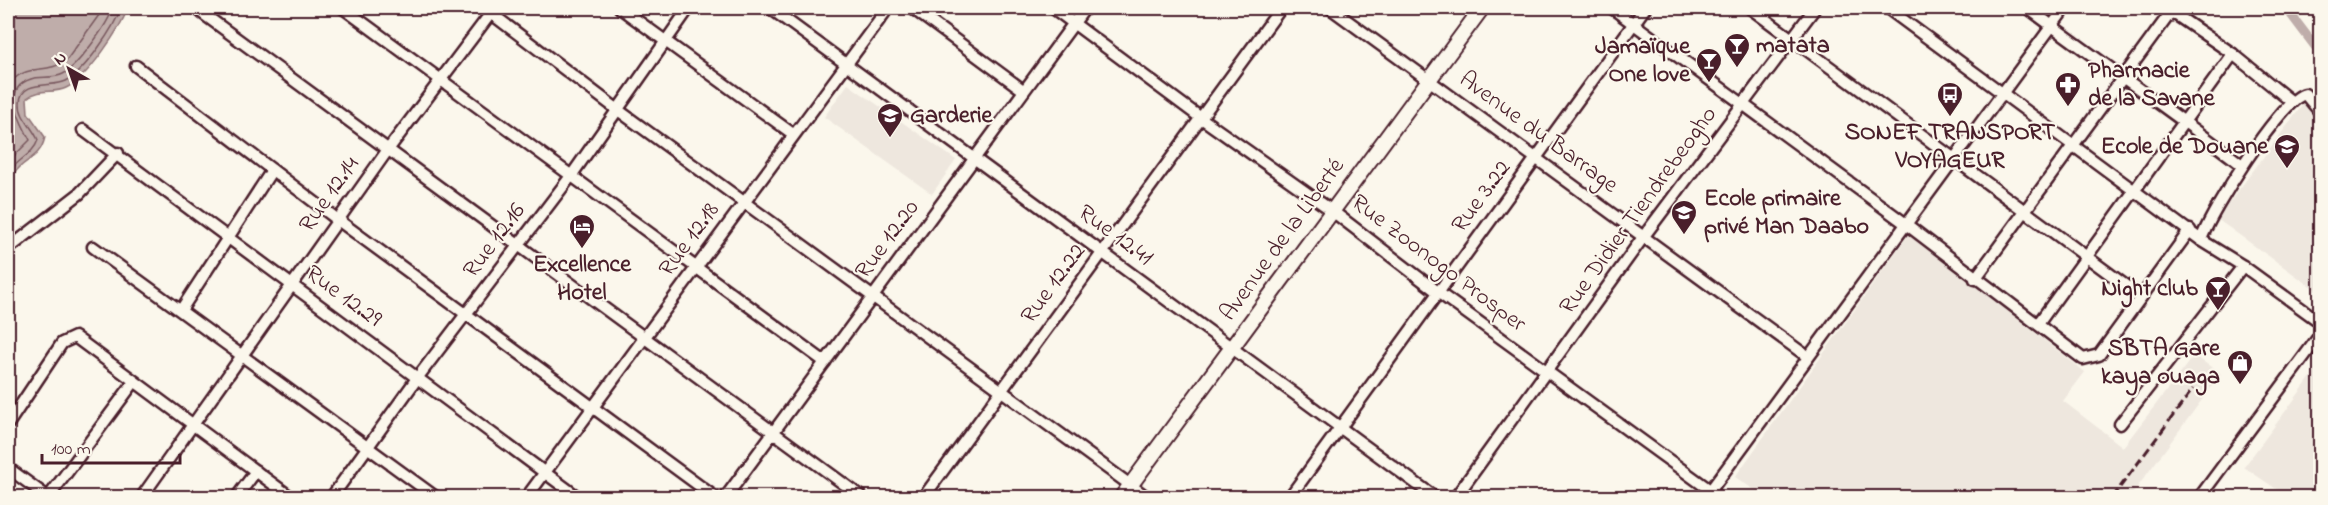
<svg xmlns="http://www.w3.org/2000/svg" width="2328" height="505" font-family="'Indie Flower',sans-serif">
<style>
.built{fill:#eee7de}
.water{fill:#bfadaa;stroke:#907477;stroke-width:1.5}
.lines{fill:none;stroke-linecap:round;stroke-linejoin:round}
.shore{stroke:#79585e;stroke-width:1.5}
.canal{stroke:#bfadaa;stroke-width:9}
.minor-casing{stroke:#4a1f2b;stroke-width:15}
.major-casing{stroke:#4a1f2b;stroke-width:18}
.minor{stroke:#fbf7ec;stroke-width:10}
.major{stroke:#fbf7ec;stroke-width:14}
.rail{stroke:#4a1f2b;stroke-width:3;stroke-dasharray:9 4.5;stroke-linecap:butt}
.labels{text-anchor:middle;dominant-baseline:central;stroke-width:4.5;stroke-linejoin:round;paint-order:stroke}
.poi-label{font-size:24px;font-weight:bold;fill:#4a1f2b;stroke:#fbf7ec;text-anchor:start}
.street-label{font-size:24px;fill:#4a1f2b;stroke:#fbf7ec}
</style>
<rect width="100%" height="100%" fill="#fbf7ec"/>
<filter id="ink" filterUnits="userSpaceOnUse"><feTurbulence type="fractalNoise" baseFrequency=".0167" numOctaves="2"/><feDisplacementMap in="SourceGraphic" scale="12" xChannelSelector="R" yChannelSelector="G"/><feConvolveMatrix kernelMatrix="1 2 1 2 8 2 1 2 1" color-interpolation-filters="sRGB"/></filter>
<g filter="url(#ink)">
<g class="built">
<path d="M848 84 956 160 932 194 824 117Z"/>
<path d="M2304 103 2320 121V293L2217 219Z"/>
<path d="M1909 234 2085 372 2063 401 2123 447 2194 355 2221 374 2130 497H1765L1735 477Z"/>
<path d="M2320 365V497H2288L2244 467Z"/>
</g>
<path class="water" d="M8 8H128C120 29 88 78 66 88 53 94 39 88 27 98L28 113 45 137C40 160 24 158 14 174 9 182 9 194 8 203Z"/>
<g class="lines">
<g class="shore">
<path d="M8 86C25 62 45 75 66 61L104 8"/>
<path d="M8 162 30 140C21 122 0 89 31 79 41 76 54 79 63 74 78 66 108 24 113 8"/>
<path d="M8 175C14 160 33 156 38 140 33 127 19 117 20 103 20 79 53 88 66 81 85 71 114 28 121 8"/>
</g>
<path class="canal" d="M2286 8 2320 53"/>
<defs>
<g id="minor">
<path d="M343 8 825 362"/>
<path d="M484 8 618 110 1148 498"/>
<path d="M620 8 793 134"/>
<path d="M770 8 1436 498"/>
<path d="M912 8 1023 90"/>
<path d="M1053 8 1201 118 1331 210 1439 293 1710 490"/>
<path d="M1330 8 1808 357"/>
<path d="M1612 8 1906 224 2083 359 2099 355 2190 230"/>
<path d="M1750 8 2141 297"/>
<path d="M1887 8 2201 240 2243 266 2320 322"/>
<path d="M2028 8C2098 61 2172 111 2242 165"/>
<path d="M2166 8 2233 54 2292 102"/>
<path d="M202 13 863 498"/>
<path d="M136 66 338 220 716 498"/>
<path d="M83 130 579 498"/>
<path d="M2201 240C2210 213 2280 100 2305 94L2320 112"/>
<path d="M93 247 437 498"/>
<path d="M8 249 79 194 118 153"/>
<path d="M1975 279 2174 8"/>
<path d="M181 310 272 170"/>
<path d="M2038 324 2233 54"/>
<path d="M8 424 62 343 75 337 292 498"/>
<path d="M2120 424 2243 266"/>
<path d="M8 468 49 498"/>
<path d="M48 498 134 382"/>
<path d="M141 498 387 151 494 9"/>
<path d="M236 498 256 471"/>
<path d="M331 498 418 377 571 176 689 8"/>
<path d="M526 498 888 8"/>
<path d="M725 498 1085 8"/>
<path d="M923 498 1281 8"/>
<path d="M1289 498 1645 8"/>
<path d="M1455 498 1644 236 1815 8"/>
<path d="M1705 498 2065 8"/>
<path d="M2199 498 2320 335"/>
</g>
<path id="major" d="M1121 498 1482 8"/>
</defs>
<use href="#minor" class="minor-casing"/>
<use href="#major" class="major-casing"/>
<use href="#minor" class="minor"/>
<use href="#major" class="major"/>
<path class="rail" d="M2112 498 2193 389"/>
</g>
</g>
<defs>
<symbol id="bar-pin" viewBox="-11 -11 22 30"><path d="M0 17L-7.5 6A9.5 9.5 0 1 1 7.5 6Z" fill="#4a1f2b" stroke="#fbf7ec"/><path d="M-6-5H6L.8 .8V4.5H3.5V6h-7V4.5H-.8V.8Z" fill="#fff"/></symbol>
<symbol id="pharmacy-pin" viewBox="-11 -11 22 30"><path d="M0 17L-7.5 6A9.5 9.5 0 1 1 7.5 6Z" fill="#4a1f2b" stroke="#fbf7ec"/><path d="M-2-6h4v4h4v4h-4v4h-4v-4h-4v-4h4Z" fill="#fff"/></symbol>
<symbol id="bus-pin" viewBox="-11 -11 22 30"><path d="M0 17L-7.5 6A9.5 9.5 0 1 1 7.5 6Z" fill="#4a1f2b" stroke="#fbf7ec"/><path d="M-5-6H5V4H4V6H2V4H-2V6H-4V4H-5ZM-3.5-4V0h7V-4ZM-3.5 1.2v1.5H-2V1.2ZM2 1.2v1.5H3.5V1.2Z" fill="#fff"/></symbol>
<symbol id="school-pin" viewBox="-11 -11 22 30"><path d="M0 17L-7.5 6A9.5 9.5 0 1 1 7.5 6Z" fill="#4a1f2b" stroke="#fbf7ec"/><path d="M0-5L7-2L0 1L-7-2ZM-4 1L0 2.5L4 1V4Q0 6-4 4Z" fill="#fff"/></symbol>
<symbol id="hotel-pin" viewBox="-11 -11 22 30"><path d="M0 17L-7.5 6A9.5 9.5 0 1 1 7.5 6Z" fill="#4a1f2b" stroke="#fbf7ec"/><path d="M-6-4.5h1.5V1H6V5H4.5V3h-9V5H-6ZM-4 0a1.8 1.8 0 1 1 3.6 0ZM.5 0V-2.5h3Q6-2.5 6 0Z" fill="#fff"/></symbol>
<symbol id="shop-pin" viewBox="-11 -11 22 30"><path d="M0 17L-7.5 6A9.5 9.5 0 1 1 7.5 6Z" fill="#4a1f2b" stroke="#fbf7ec"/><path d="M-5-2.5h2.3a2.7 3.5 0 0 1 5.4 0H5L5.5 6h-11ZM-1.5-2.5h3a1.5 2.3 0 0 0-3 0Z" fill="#fff"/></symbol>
</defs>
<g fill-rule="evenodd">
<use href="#bar-pin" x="1722" y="31" width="30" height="40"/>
<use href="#bar-pin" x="1694" y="46" width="30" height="40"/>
<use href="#pharmacy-pin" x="2053" y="70" width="30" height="40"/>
<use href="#bus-pin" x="1935" y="80" width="30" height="40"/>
<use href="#school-pin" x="875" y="101" width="30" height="40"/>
<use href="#school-pin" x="2272" y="132" width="30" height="40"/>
<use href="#school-pin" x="1669" y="198" width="30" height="40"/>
<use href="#hotel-pin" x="567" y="212" width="30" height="40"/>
<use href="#bar-pin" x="2203" y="274" width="30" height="40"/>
<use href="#shop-pin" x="2225" y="348" width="30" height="40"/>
</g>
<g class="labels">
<g class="poi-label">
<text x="1756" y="46">matata</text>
<text x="1690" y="47" text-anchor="end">Jamaïque<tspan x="1690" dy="28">One love</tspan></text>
<text x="2088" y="71">Pharmacie<tspan x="2088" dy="28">de la Savane</tspan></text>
<text x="910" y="116">Garderie</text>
<text x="1950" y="133" text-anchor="middle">SONEF TRANSPORT<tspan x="1950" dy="28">VOYAGEUR</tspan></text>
<text x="2268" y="147" text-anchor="end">Ecole de Douane</text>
<text x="1704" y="199">Ecole primaire<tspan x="1704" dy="28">privé Man Daabo</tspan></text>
<text x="582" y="265" text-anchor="middle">Excellence<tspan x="582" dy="28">Hotel</tspan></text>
<text x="2198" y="289" text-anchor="end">Night club</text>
<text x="2220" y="349" text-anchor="end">SBTA Gare<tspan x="2220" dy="28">kaya ouaga</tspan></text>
</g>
<g class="street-label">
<text transform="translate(1538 133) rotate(36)">Avenue du Barrage</text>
<text transform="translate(330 195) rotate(-55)">Rue 12.14</text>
<text transform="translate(1482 197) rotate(-54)">Rue 3.22</text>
<text transform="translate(1639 211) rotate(-54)">Rue Didier Tiendrebeogho</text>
<text transform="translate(1115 236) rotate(36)">Rue 12.41</text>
<text transform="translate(690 240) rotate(-54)">Rue 12.18</text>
<text transform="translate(888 240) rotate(-54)">Rue 12.20</text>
<text transform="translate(1283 240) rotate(-54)">Avenue de la Liberté</text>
<text transform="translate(495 241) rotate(-53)">Rue 12.16</text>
<text transform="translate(1438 264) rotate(37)">Rue Zoonogo Prosper</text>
<text transform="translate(1054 284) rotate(-54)">Rue 12.22</text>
<text transform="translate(343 297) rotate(36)">Rue 12.29</text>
</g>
</g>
<rect width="2328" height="505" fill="none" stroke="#fbf7ec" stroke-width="30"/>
<rect x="15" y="15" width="2298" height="475" fill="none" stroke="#4a1f2b" stroke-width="2" filter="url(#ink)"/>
<g transform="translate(69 69) rotate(320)" stroke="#fbf7ec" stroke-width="4.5" paint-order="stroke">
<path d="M0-4.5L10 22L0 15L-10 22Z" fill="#4a1f2b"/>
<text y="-9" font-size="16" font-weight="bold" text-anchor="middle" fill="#4a1f2b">N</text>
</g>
<path d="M42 454v9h138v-9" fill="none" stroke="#4a1f2b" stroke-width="3"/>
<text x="51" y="454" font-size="18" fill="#4a1f2b" stroke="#fbf7ec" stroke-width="4.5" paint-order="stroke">100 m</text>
</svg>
